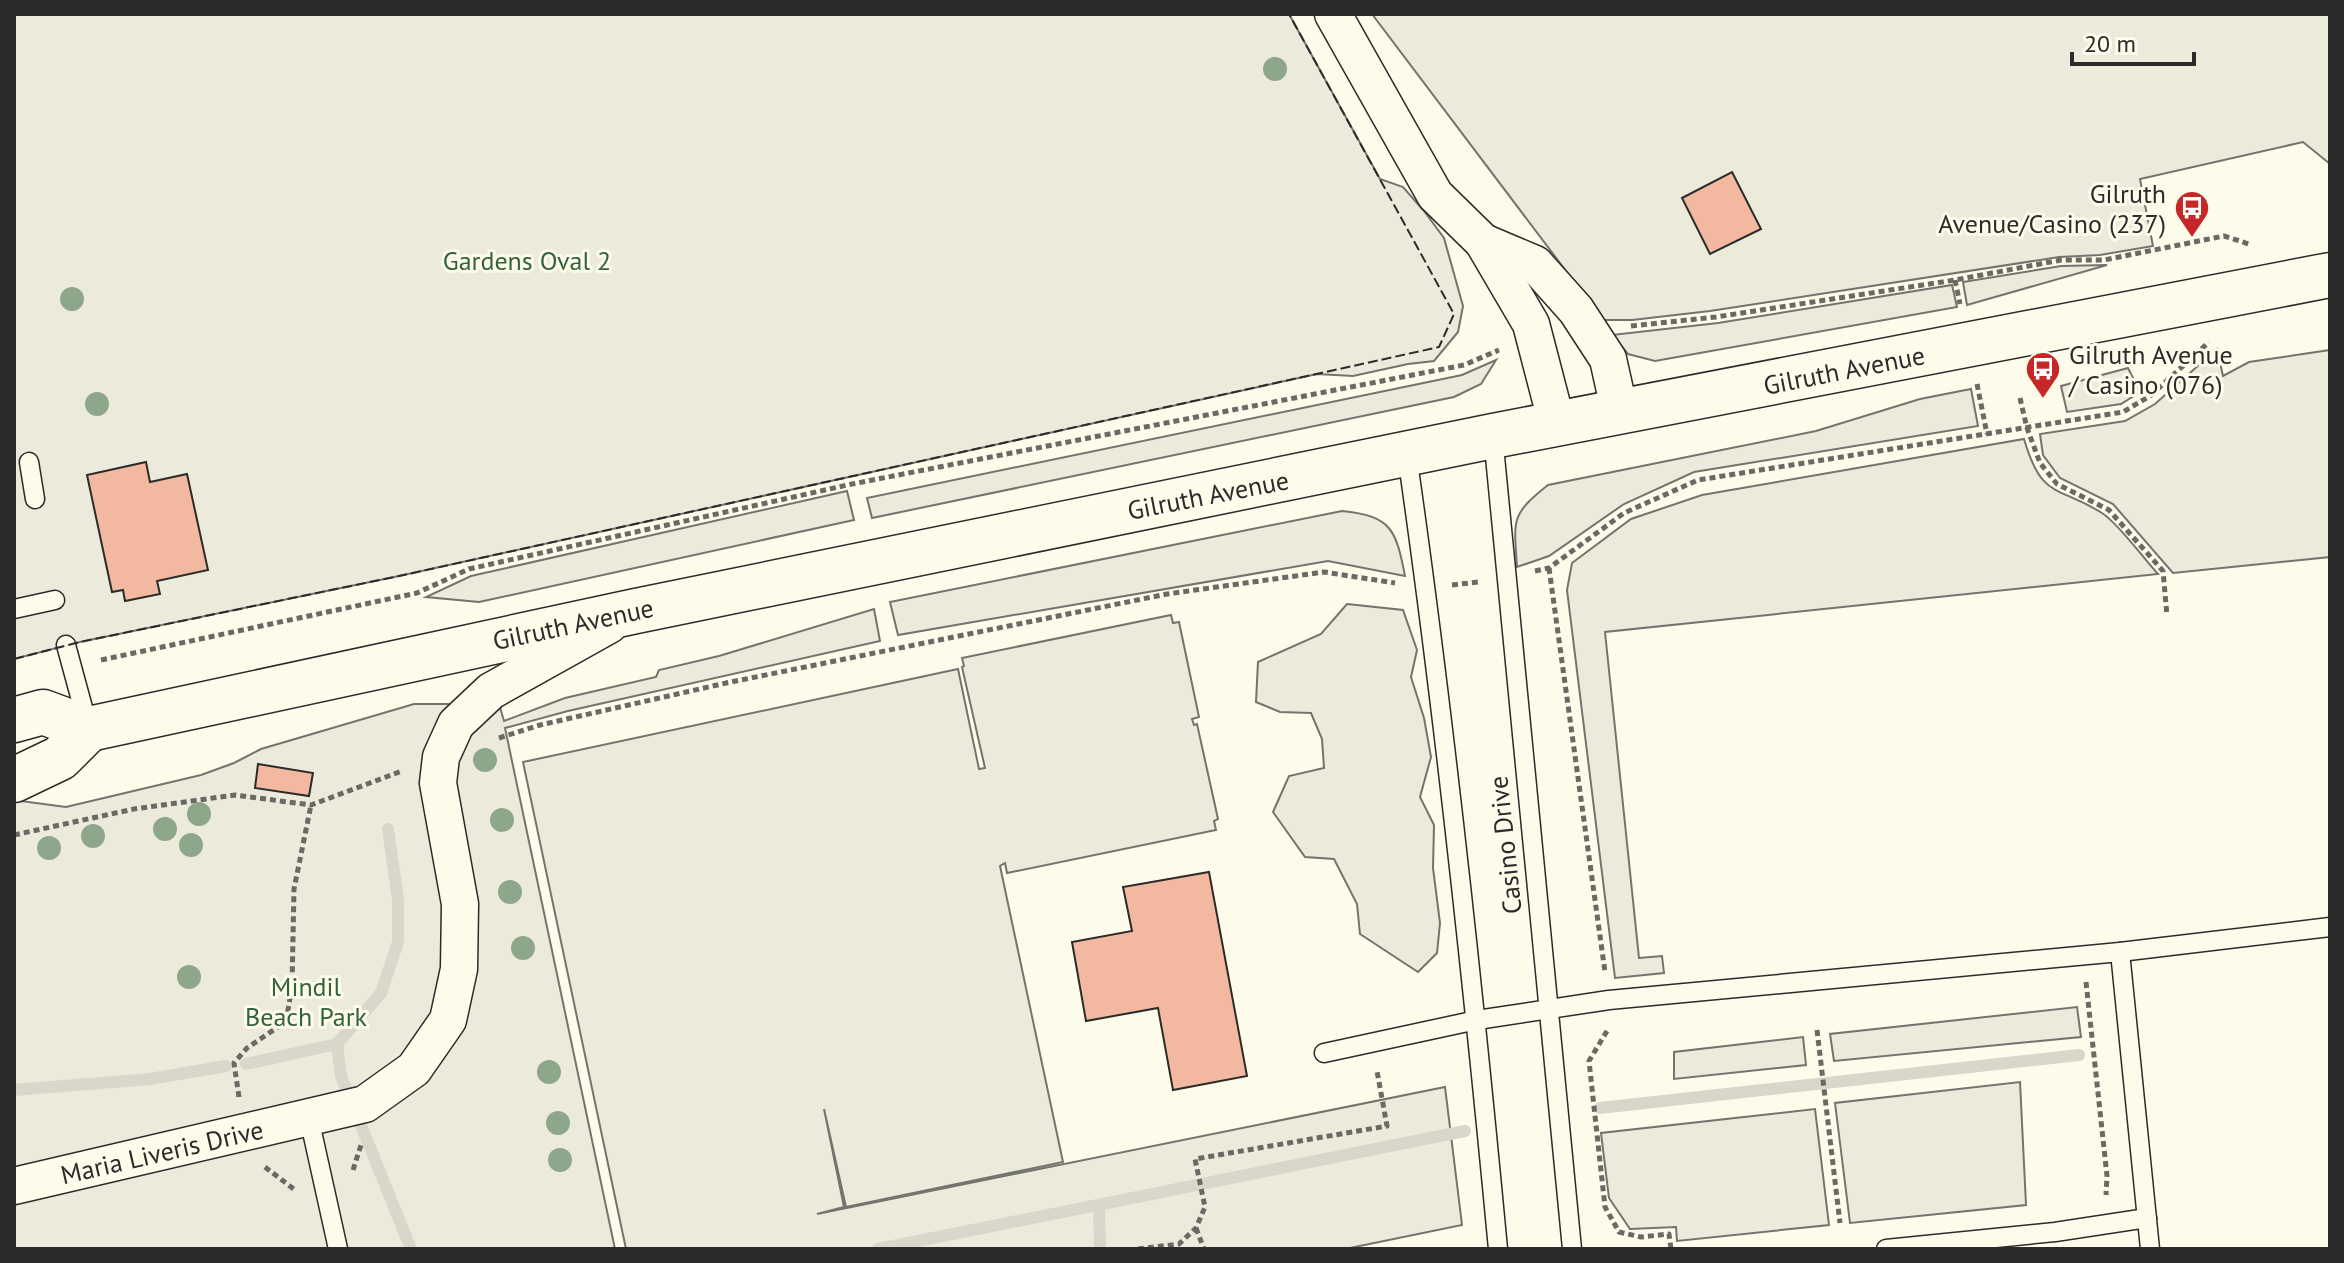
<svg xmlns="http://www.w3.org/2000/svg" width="2344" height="1263" font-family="'PT Sans',sans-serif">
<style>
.green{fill:#ecebdb;stroke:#74746e;stroke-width:2}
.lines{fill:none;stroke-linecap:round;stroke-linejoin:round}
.stream{stroke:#d8d7c9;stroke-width:12}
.building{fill:#f2b8a0;stroke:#2b2b2b;stroke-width:2}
.service-casing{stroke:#2b2b2b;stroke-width:21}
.minor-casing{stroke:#2b2b2b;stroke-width:39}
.tertiary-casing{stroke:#2b2b2b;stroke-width:47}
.path{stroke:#6a6964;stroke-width:5;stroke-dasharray:6 4;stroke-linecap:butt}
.service{stroke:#fdfbea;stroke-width:18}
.minor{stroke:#fdfbea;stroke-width:36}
.tertiary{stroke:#fdfbea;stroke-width:44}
.fence{stroke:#2b2b2b;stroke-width:2;stroke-dasharray:10 4;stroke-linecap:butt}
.tree{fill:#8ea78a}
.labels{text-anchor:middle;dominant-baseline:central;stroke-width:6;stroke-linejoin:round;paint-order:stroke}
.poi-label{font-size:26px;fill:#2b2b2b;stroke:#fdfbea;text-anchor:end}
.park-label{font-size:26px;fill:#34623c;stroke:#fdfbea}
.street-label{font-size:26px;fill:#2b2b2b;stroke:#fdfbea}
</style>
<rect width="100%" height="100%" fill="#fdfbea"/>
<g class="green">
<path d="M14 14H1289L1380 179 1403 187 1424 211 1444 238 1463 306 1458 332 1434 361 1408 364 1353 376 1317 374 399 576 80 642 14 659Z"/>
<path d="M1372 14H2330V164L2303 142 2140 179 2153 246 2100 255 2059 257 1710 311 1632 320H1603Z"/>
<path d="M2107 265 1967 305 1963 282 2061 266Z"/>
<path d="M1952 285 1957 307 1655 361 1628 354 1612 335 1718 323Z"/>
<path d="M2217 349 2223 376 2249 362 2330 350V557L2173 573 2113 504 2060 478 2043 455 2040 434 2125 421 2155 404Z"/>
<path d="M1496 360 1481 384 1454 397 872 518 867 498 1462 375Z"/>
<path d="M2128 368 2140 392 2121 404 2067 412 2061 386Z"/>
<path d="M1971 389 1978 426 1694 472 1624 504 1549 556 1517 567C1514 520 1510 515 1548 485L1816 431 1920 399Z"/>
<path d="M2024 439C2042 500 2057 485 2102 513 2119 524 2143 558 2158 574L1605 632 1639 958 1662 956 1664 973 1615 978 1567 590 1572 563 1631 519 1702 495Z"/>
<path d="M847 491 854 520 479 602 426 597 471 576Z"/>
<path d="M1342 511C1391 516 1396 529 1405 576L1328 561 898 635 890 602Z"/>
<path d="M1347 604 1403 610 1417 650 1411 677 1424 718 1431 757 1420 797 1434 825 1433 868 1440 923 1437 953 1418 972 1360 934 1357 904 1334 859 1305 857 1273 812 1289 776 1324 768 1322 739 1311 713 1280 712 1256 702 1258 662 1321 634Z"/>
<path d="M874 609 880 641 568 711 505 728 615 1249H14V802L21 801 66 807 201 775 234 763 261 749 414 704H499L504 721 565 698 656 677 659 670 719 656Z"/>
<path d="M1171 615 1173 623 1179 622 1199 717 1192 719 1194 725 1197 724 1218 819 1214 821 1216 830 1007 873 1005 863 1000 866 1063 1162 846 1207 824 1109 844 1207 817 1214 1445 1087 1462 1225 1345 1249H626L523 762 958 669 979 769 985 768 962 667 964 666 962 658Z"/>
<path d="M2077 1007 2081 1037 1834 1061 1830 1034Z"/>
<path d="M1803 1037 1806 1065 1674 1079V1052Z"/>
<path d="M2020 1082 2026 1205 1850 1223 1835 1103Z"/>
<path d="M1815 1109 1829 1225 1677 1241 1676 1227 1630 1229 1609 1198 1601 1133Z"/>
</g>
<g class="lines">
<g class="stream">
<path d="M388 829 398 900V942L381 993 337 1044 341 1076 411 1249"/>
<path d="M246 1064 337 1044"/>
<path d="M14 1090 150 1079 226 1066"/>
<path d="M1600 1108 2079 1055"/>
<path d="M1099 1205 1100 1249"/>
<path d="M878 1249 1465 1131"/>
</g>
</g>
<g class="building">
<path d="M1732 172 1761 229 1710 254 1682 198Z"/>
<path d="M146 462 150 482 187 474 208 570 157 581 160 594 125 601 123 590 112 592 87 475Z"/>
<path d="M258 764 313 773 309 796 255 788Z"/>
<path d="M1209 872 1247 1076 1173 1090 1158 1008 1086 1021 1072 942 1132 931 1123 887Z"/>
</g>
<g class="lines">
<defs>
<g id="service">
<path d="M1493 436 1572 1249"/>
<path d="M1407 455C1445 719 1473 984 1498 1249"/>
<path d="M29 462 35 499"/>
<path d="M14 609 55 600"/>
<path d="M66 645 88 726"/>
<path d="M2120 952 2150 1249"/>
<path d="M1324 1053 1477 1020 1609 1000 2120 952 2330 927"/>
<path d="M309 1118 338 1249"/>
<path d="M1886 1249 2055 1232 2147 1218"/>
</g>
<g id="minor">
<path d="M1333 14 1435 195 1483 242 1531 324 1557 424"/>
<path d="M1483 242 1535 264 1576 310 1608 359 1620 413"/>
<path d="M14 1186 365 1104 414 1069 448 1020 459 969 460 904 438 783 441 757 456 724 491 691 609 625"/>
</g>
<g id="tertiary">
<path d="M14 720 43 712 89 729 636 611 1493 436 2330 275"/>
<path d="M14 780 60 758 89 729"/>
</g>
</defs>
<use href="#service" class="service-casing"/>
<use href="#minor" class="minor-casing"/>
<use href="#tertiary" class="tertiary-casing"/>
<g class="path">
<path d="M1955 280 1960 304"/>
<path d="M1631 326 1716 317 1955 280 2061 260H2104L2224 236 2252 245"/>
<path d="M1977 384 1987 434"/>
<path d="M2020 398 2027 428 2040 463 2057 484 2109 510 2163 571 2167 616"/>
<path d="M1549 568 1605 972"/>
<path d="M1535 571 1549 568 1624 513 1698 480 2123 412 2150 396 2209 342"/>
<path d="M1452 585 1478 582"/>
<path d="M101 660 417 593 469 569 852 484 1464 365 1499 350"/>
<path d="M499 738 540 725 726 683 1167 594 1324 572 1395 583"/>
<path d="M14 835 134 809 235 795 311 805 402 771"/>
<path d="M2086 982 2107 1176 2106 1195"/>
<path d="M1817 1030 1840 1223"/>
<path d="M1607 1031 1589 1061 1605 1207 1619 1232 1641 1237 1669 1234 1671 1249"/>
<path d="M239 1097 234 1063 247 1048 278 1027 287 1016 292 986 294 889 311 805"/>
<path d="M265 1167 295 1190"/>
<path d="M353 1170 361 1145"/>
<path d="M1196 1228 1204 1249"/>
<path d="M1138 1249 1179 1244 1196 1228 1205 1207 1195 1159 1387 1126 1377 1071"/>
</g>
<use href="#service" class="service"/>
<use href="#minor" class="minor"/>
<use href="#tertiary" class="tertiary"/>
<path class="fence" d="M14 659 80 642 399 576 1439 347 1454 314 1289 14"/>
</g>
<g class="tree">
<circle cx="1275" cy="69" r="12"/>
<circle cx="72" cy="299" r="12"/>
<circle cx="97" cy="404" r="12"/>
<circle cx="485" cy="760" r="12"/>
<circle cx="199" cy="814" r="12"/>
<circle cx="502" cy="820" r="12"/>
<circle cx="165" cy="829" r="12"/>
<circle cx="93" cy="836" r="12"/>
<circle cx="191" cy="845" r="12"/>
<circle cx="49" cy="848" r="12"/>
<circle cx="510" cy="892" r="12"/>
<circle cx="523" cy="948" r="12"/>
<circle cx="189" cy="977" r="12"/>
<circle cx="549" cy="1072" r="12"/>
<circle cx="558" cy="1123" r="12"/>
<circle cx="560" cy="1160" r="12"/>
</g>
<defs>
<symbol id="bus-pin" viewBox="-11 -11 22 30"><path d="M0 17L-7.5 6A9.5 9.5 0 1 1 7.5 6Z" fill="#c62828" stroke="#fdfbea"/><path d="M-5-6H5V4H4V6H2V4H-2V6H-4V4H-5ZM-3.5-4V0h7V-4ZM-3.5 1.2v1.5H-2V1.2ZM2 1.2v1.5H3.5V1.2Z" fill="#fff"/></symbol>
</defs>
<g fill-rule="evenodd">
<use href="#bus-pin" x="2172" y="188" width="40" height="54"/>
<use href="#bus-pin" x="2023" y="349" width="40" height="54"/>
</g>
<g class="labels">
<g class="poi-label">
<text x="2166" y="193">Gilruth<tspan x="2166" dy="30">Avenue/Casino (237)</tspan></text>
<text x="2069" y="354" text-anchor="start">Gilruth Avenue<tspan x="2069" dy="30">/ Casino (076)</tspan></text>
</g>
<g class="park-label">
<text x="527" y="260">Gardens Oval 2</text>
<text x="306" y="986">Mindil<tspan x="306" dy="30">Beach Park</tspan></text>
</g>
<g class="street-label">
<text transform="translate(1844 370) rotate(-11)">Gilruth Avenue</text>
<text transform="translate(1208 495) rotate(-11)">Gilruth Avenue</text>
<text transform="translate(573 624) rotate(-12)">Gilruth Avenue</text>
<text transform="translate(1505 845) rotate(-96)">Casino Drive</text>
<text transform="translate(162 1152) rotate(-13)">Maria Liveris Drive</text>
</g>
</g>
<rect width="2344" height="1263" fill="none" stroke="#2b2b2b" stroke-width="32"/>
<path d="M2072 52v12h122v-12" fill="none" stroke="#2b2b2b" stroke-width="4"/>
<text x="2084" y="52" font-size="24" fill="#2b2b2b" stroke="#fdfbea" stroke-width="6" paint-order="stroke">20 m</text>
</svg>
